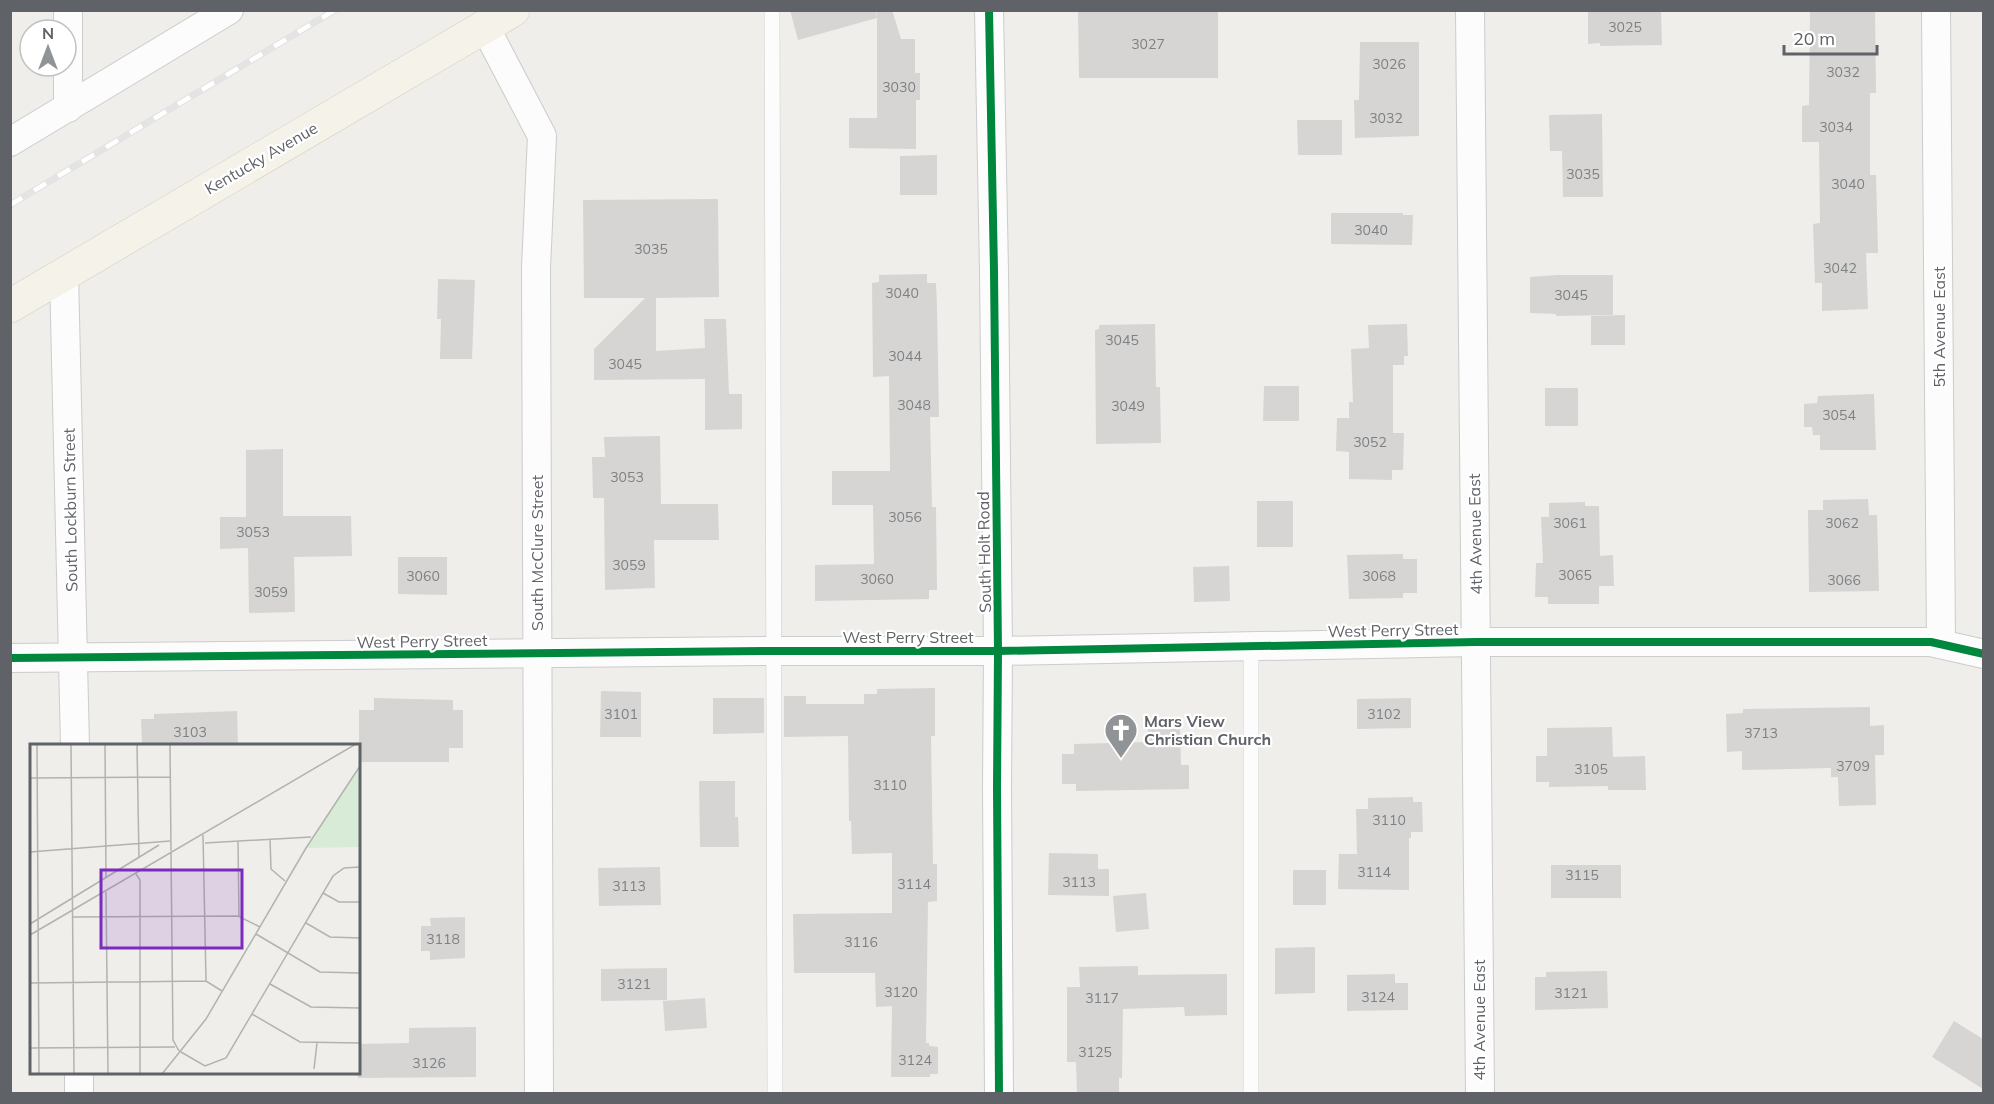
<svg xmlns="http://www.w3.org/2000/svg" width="1994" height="1104" font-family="Mulish,sans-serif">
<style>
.building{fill:#d6d5d3}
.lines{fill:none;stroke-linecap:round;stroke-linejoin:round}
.service-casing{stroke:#cbcccc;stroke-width:16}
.minor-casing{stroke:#cbcccc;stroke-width:30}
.primary-casing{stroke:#d7ceb8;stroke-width:34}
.service{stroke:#fdfcfc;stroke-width:15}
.minor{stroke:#fdfcfc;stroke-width:28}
.primary{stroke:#f4f2e9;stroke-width:33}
.rail-casing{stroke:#e4e4e4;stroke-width:7}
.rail{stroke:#fff;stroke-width:4.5;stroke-dasharray:14;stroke-linecap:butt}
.cycleway-casing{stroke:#fff;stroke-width:11}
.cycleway{stroke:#00873e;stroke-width:8}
.labels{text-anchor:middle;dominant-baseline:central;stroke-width:4.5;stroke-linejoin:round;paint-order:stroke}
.number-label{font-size:14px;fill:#7e8184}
.street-label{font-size:16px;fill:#5f6368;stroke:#fff}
.poi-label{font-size:16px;font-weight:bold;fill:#5f6368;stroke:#fff;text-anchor:start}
.inset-road{fill:none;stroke:#b1b2b2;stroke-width:1.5}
.view{fill:#7b2cbf;fill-opacity:0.15;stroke:#7b2cbf;stroke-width:3}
.inset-edge{fill:none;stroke:#5f6368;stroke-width:3}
</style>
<rect width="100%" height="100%" fill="#efeeea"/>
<g class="building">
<path d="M790 10H876L877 18V10H892L901 39H915V73H920V100H916V149L849 148V118H877V18L798 40Z"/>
<path d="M1078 10H1218V78H1079Z"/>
<path d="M1588 10H1661L1662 45 1600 46V43L1588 44Z"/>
<path d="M1810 10H1875L1876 93H1870V175H1876L1878 253H1866L1868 309 1822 311V283H1815L1813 224 1820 223 1819 142H1802V106L1809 105Z"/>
<path d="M1360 42H1419V136L1355 138 1354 100H1359Z"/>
<path d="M1602 114 1603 197H1563L1562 151H1550L1549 115Z"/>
<path d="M1297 120H1342V155H1298Z"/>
<path d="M937 155V195H900V156Z"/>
<path d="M718 199 719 297 656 298V351L705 348 704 319H726L729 394H742V429L705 430V379L594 380V349L645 298H584L583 200Z"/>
<path d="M1331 213H1403V215H1413L1412 245 1331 244Z"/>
<path d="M927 274V283H936L937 307 939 417H930L932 507H936L937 590H929V599L815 601V565L874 564 873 505H832V471H890L889 376 873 377 872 283 879 282V275Z"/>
<path d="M1557 275H1613V315L1556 316V314L1530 313V277Z"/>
<path d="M438 279 475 280 472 359H440L441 319H437Z"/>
<path d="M1625 315V345H1591V316Z"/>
<path d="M1155 324 1156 387H1160L1161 443 1096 444 1095 330 1099 329V325Z"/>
<path d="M1407 324 1408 356H1404V365H1393V433H1404L1403 470H1392V480L1349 479V452L1336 451 1337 418H1349V402H1353L1351 349 1369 348 1368 325Z"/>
<path d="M1264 386H1299V421H1263Z"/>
<rect x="1545" y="388" width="33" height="38"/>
<path d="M1874 394 1876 450H1820V435H1813L1812 427H1804V404L1817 403 1818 396Z"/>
<path d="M660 436 661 504H718L719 540H654L655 588 605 590 604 498H593L592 457H605L604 437Z"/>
<path d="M283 449V516H351L352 556 294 557 295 612 249 613 248 548 220 549V517H246V450Z"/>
<path d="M1868 499 1869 515H1877L1879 591 1809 592 1808 510H1823V500Z"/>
<rect x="1257" y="501" width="36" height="46"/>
<path d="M1585 502V506H1599L1600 556 1613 555 1614 586H1599V604H1548V597H1535L1536 563H1543L1541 517H1549V503Z"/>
<path d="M1403 554V559H1417V593H1403V598L1349 599 1347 555Z"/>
<path d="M398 557H447V595L398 594Z"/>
<path d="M1229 566 1230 601 1194 602 1193 567Z"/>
<path d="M935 688V736H931L933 864H937V901L928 902 926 1043H929V1046L938 1047V1074H930V1077H891L892 1006 876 1007 875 973H794L793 914 892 913V853L852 854 851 821H849L848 736 784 737V696H806V704H864V694H877V689Z"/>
<path d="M601 691 641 692V737H600Z"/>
<path d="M374 698 453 700V710H463V748H449V762H359V710H374Z"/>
<path d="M713 698H764V733L713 734Z"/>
<path d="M1411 698V728L1357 729V699Z"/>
<path d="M1870 707V726L1884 725V755H1875L1876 805 1839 806 1838 777H1831V768L1742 770V751L1727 752 1726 714 1743 713V709Z"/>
<path d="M237 711 238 746H142L141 719H154V714Z"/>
<path d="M1612 727 1613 757 1645 756 1646 790H1608V786L1549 787V782H1536V756H1547V728Z"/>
<path d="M1148 729H1180L1181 765H1189V789L1076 791V784H1062V754H1074V744L1148 742Z"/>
<path d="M699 781H735V817H738L739 847H700Z"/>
<path d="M1413 797V802H1422L1423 832H1411V838H1409V890L1338 889 1339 854H1357L1356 809H1368V798Z"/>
<path d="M1049 853 1098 854V869H1109V896L1048 895Z"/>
<rect x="1551" y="865" width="70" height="33"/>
<path d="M660 867 661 905 599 906 598 868Z"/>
<rect x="1293" y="870" width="33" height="35"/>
<path d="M1146 893 1149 929 1116 932 1113 896Z"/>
<path d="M465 917V958L430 960V951H421V926H431L430 918Z"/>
<path d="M1315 947V993L1275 994V948Z"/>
<path d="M1138 966V975L1227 974V1015L1185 1016 1184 1007 1123 1009 1122 1078H1119V1094H1077L1076 1062H1067V987H1080L1079 967Z"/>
<path d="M667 968V1000L601 1001V969Z"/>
<path d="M1607 971 1608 1008 1535 1010V977H1546V972Z"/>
<path d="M1395 974V983H1408V1010L1347 1011V975Z"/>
<path d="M705 998 707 1028 665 1031 663 1001Z"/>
<path d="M1954 1021 1983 1039V1089L1932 1057Z"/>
<path d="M476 1027V1077L358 1078V1044L409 1043V1028Z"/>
</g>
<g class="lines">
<defs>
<g id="service">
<path d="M772 10 775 1094"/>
<path d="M1251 646V1094"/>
</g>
<g id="minor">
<path d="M68 10V108"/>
<path d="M989 10 994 271 998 651 997 788 999 1094"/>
<path d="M1470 10 1480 1094"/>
<path d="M1936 10 1941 644"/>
<path d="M485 27 542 136 536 268 539 1094"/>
<path d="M10 142 229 10"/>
<path d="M64 274 75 746"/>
<path d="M10 658 772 651H998L1476 642H1931L1984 654"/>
<path d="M79 1072V1094"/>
</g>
<path id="primary" d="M10 306 513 10"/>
</defs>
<use href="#service" class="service-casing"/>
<use href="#minor" class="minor-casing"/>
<use href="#primary" class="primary-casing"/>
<use href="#service" class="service"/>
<use href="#minor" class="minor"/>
<use href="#primary" class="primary"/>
<defs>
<path id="rail" d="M10 205 335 10"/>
</defs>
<use href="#rail" class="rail-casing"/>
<use href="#rail" class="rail"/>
<defs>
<g id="cycleway">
<path d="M989 10 994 271 998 651 997 788 999 1094"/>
<path d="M10 658 772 651H998L1476 642H1931L1984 654"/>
</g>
</defs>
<use href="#cycleway" class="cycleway-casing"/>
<use href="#cycleway" class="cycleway"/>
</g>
<defs>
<symbol id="church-pin" viewBox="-11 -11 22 30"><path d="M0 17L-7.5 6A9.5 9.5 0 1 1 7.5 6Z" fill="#919496" stroke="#fff"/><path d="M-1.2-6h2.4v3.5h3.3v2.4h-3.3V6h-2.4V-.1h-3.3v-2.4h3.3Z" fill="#fff"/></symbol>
</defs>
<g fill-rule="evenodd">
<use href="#church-pin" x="1102" y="711" width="38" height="52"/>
</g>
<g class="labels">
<g class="number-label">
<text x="1625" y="27">3025</text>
<text x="1148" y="44">3027</text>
<text x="1389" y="64">3026</text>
<text x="1843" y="72">3032</text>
<text x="899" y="87">3030</text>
<text x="1386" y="118">3032</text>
<text x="1836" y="127">3034</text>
<text x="1583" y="174">3035</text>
<text x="1848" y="184">3040</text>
<text x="1371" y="230">3040</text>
<text x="651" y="249">3035</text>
<text x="1840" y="268">3042</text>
<text x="902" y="293">3040</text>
<text x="1571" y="295">3045</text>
<text x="1122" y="340">3045</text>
<text x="905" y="356">3044</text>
<text x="625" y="364">3045</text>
<text x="914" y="405">3048</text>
<text x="1128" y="406">3049</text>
<text x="1839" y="415">3054</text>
<text x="1370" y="442">3052</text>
<text x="627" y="477">3053</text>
<text x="905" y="517">3056</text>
<text x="1570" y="523">3061</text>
<text x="1842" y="523">3062</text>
<text x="253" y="532">3053</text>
<text x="629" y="565">3059</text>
<text x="1575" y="575">3065</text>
<text x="423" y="576">3060</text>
<text x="1379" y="576">3068</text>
<text x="877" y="579">3060</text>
<text x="1844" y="580">3066</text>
<text x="271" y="592">3059</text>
<text x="621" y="714">3101</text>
<text x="1384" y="714">3102</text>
<text x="190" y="732">3103</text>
<text x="1761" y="733">3713</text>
<text x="1853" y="766">3709</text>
<text x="1591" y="769">3105</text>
<text x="890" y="785">3110</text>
<text x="1389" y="820">3110</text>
<text x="1374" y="872">3114</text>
<text x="1582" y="875">3115</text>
<text x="1079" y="882">3113</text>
<text x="914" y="884">3114</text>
<text x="629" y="886">3113</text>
<text x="443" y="939">3118</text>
<text x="861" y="942">3116</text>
<text x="634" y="984">3121</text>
<text x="901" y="992">3120</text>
<text x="1571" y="993">3121</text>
<text x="1378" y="997">3124</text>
<text x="1102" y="998">3117</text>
<text x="1095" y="1052">3125</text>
<text x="915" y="1060">3124</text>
<text x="429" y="1063">3126</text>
</g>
<g class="street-label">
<text transform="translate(261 158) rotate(-30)">Kentucky Avenue</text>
<text transform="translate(1939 327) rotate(-90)">5th Avenue East</text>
<text transform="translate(70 510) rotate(-91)">South Lockburn Street</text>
<text transform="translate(1475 534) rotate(-91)">4th Avenue East</text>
<text transform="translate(984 552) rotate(-91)">South Holt Road</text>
<text transform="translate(537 553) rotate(-90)">South McClure Street</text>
<text transform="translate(1393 630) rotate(-1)">West Perry Street</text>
<text x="908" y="637">West Perry Street</text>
<text transform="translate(422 641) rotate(-1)">West Perry Street</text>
<text transform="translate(1479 1020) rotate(-90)">4th Avenue East</text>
</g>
<g class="poi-label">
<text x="1144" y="721">Mars View<tspan x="1144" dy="18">Christian Church</tspan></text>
</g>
</g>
<g transform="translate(30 744)">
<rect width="330" height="330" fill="#efeeea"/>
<path d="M330 23V103L277 104Z" fill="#d8ebd6"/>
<path class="inset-road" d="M7 0 9 330M41 0 44 330M75 0 76 134M107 0 109 114M140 0 141 107M0 34 140 33M173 91 176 237M240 95 241 125 255 137M208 97 209 172M175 99 281 93M0 108 140 97M141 109 143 296 149 307M106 130 110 136V330M76 148 78 330M293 149 309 158H330M43 173 208 172 230 183M276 179 300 193 330 194M0 180 129 101M226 190 290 228 330 229M0 191 326 0M0 239 176 237 192 247M240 240 281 263 330 264M222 270 270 298 330 299M0 304 145 303M151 308 175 322 196 314 303 132 314 124 330 123M284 325 287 299M132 330 176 275 276 104 330 22"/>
<path class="view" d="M71 126H212V204H71Z"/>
<rect width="330" height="330" class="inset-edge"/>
</g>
<rect width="1994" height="1104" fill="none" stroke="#5f6368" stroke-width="24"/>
<g transform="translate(48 48)"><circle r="28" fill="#ffffff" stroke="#bfc1c3" stroke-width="1.5"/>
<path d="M0-4.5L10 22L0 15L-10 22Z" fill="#919496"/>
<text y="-9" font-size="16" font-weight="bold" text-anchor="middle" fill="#5f6368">N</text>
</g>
<path d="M1784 45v9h93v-9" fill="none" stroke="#5f6368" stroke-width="3"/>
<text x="1793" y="45" font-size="18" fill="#5f6368" stroke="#ffffff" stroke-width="4.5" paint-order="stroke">20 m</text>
</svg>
